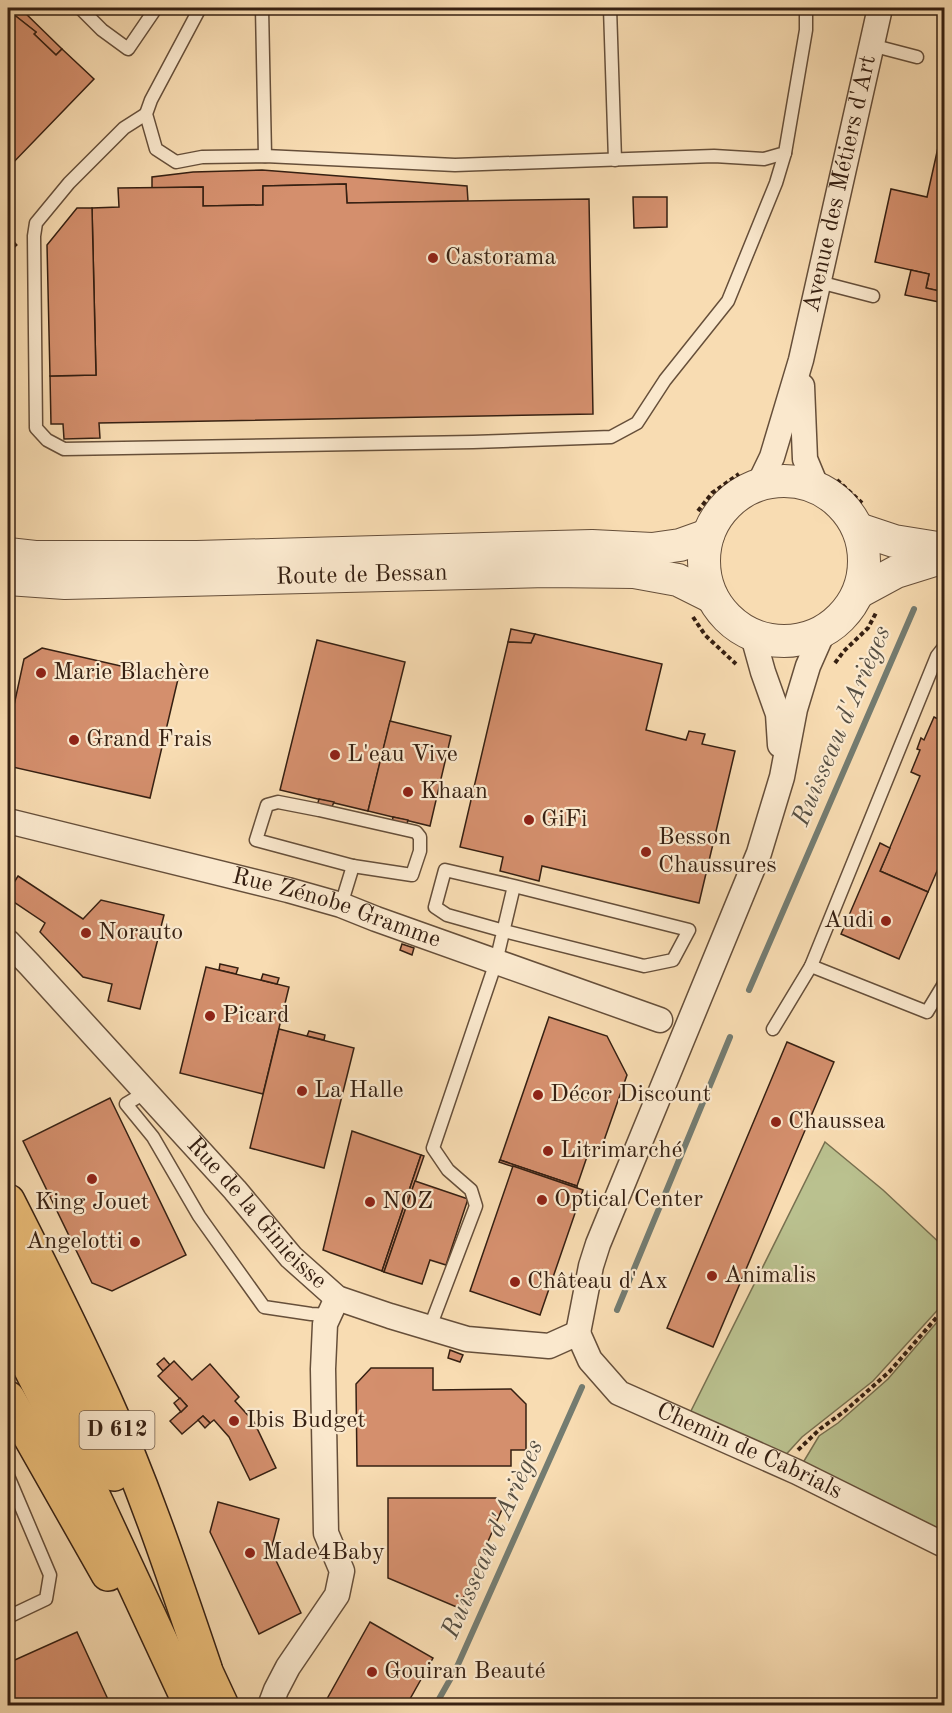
<svg xmlns="http://www.w3.org/2000/svg" width="952" height="1713" font-family="'Old Standard TT',serif">
<style>
.green{fill:#bac18f;stroke:#787050;stroke-width:1.5}
.water{fill:#9ebab1;stroke:#747c71;stroke-width:1.5}
.lines{fill:none;stroke-linecap:round;stroke-linejoin:round}
.stream{stroke:#747c71;stroke-width:6}
.building{fill:#d48f6d;stroke:#362012;stroke-width:1.5}
.service-casing{stroke:#664f3a;stroke-width:15}
.minor-casing{stroke:#664f3a;stroke-width:27}
.tertiary-casing{stroke:#664f3a;stroke-width:34}
.trunk-casing{stroke:#362012;stroke-width:36}
.path{stroke:#362012;stroke-width:4;stroke-dasharray:4.5 3;stroke-linecap:butt}
.service{stroke:#fae8cd;stroke-width:12}
.minor{stroke:#fae8cd;stroke-width:24}
.tertiary{stroke:#fae8cd;stroke-width:32}
.trunk{stroke:#ecbe79;stroke-width:33}
.poi-dot{fill:#8f2418;stroke:#fae8cd;stroke-width:2}
.labels{text-anchor:middle;dominant-baseline:central;stroke-width:4.5;stroke-linejoin:round;paint-order:stroke}
.shield{fill:#fae8cd;stroke:#715c4a;stroke-width:1.5}
.shield-label{font-size:22px;font-weight:bold;fill:#362012}
.street-label{font-size:24px;fill:#362012;stroke:#fae8cd}
.poi-label{font-size:24px;fill:#362012;stroke:#fae8cd;text-anchor:start}
.water-label{font-size:26px;font-style:italic;fill:#554e42;stroke:#fae8cd}
</style>
<rect width="100%" height="100%" fill="#f8dcb2"/>
<filter id="stains"><feTurbulence type="fractalNoise" baseFrequency=".00333" numOctaves="4"/><feColorMatrix values="0 0 0 0 .2 0 0 0 0 .09 0 0 0 0 .02 0 0 0 .5 -.17"/></filter>
<radialGradient id="worn" r=".72"><stop offset=".6" stop-color="#630" stop-opacity="0"/><stop offset="1" stop-color="#630" stop-opacity=".3"/></radialGradient>
<g class="green">
<path d="M825 1142 883 1190 944 1247V1303L873 1381 802 1437 780 1461 689 1415Z"/>
<path d="M944 1314V1536L801 1466 819 1436 838 1423 888 1379Z"/>
</g>
<path class="water" d="M11 262 14 271 8 422V263Z"/>
<g class="lines">
<g class="stream">
<path d="M749 990 914 609"/>
<path d="M617 1310 730 1037"/>
<path d="M435 1706 456 1669 582 1387"/>
</g>
</g>
<g class="building">
<path d="M8 8H20L62 49 56 55 34 34 36 32 8 10Z"/>
<path d="M8 10 36 32 34 34 56 55 62 49 94 79 8 168Z"/>
<path d="M939 143 944 144V297L943 296 944 292 926 288 929 274 875 262 891 189 927 197Z"/>
<path d="M262 170 467 186 468 201 347 203 346 184 263 186V205L203 206V187L152 188V177L193 172Z"/>
<path d="M346 184 347 203 589 199 593 414 99 423 100 438 64 439 63 424H51L50 376 96 375 92 208 119 207 118 188 203 187V206L263 205V186Z"/>
<path d="M633 197H667V227L634 228Z"/>
<path d="M77 208H92L96 375 50 376 47 245Z"/>
<path d="M911 270 929 274 926 288 944 292 943 296 944 297V303L905 295Z"/>
<path d="M511 629 535 634 531 643 508 642Z"/>
<path d="M535 634 662 664 646 730 686 740 689 731 705 734 702 744 735 751 699 903 542 866 539 881 500 871 503 857 460 847 508 642 531 643Z"/>
<path d="M317 640 405 662 368 811 280 790Z"/>
<path d="M42 648 178 679 150 798 8 766V733L24 659Z"/>
<path d="M934 717 944 722V858L943 857 928 892 880 871 920 776 911 772 920 750 917 749 921 738 924 740Z"/>
<path d="M390 721 451 736 430 826 368 811Z"/>
<path d="M319 799 334 802 331 809 317 806Z"/>
<path d="M393 817 408 820 406 827 392 823Z"/>
<path d="M880 843 890 848 880 871 928 892 899 959 841 934Z"/>
<path d="M18 876 83 919 101 900 164 915 140 1009 108 1001 112 984 83 977 40 932 45 923 8 898V892Z"/>
<path d="M402 944 414 948 412 955 400 950Z"/>
<path d="M220 964 238 968 236 974 219 970Z"/>
<path d="M206 967 289 987 263 1094 180 1073Z"/>
<path d="M263 974 279 978 277 984 261 980Z"/>
<path d="M549 1017 607 1036 627 1075 601 1149 591 1145 577 1186 500 1160Z"/>
<path d="M279 1029 354 1048 324 1168 250 1148Z"/>
<path d="M309 1031 325 1035 324 1040 307 1036Z"/>
<path d="M787 1042 834 1062 713 1347 667 1328Z"/>
<path d="M110 1098 186 1255 112 1291 92 1283 23 1141Z"/>
<path d="M352 1131 421 1155 382 1271 323 1250Z"/>
<path d="M421 1155 424 1156 384 1272 382 1271Z"/>
<path d="M500 1160 577 1186V1188L499 1162Z"/>
<path d="M513 1166 583 1190 540 1315 470 1291Z"/>
<path d="M415 1181 468 1199 446 1265 430 1260 422 1284 384 1272Z"/>
<path d="M450 1350 463 1355 460 1362 448 1358Z"/>
<path d="M164 1358 170 1365 163 1371 157 1364Z"/>
<path d="M174 1361 192 1380 210 1364 239 1397 235 1401 254 1422 276 1468 250 1480 229 1437 214 1420 210 1423 203 1416 182 1434 170 1421 187 1406 158 1376Z"/>
<path d="M371 1368H433V1390L511 1389 526 1404V1450H511V1466H357L356 1384Z"/>
<path d="M180 1398 187 1406 181 1412 174 1403Z"/>
<path d="M203 1416 210 1423 205 1428 198 1420Z"/>
<path d="M388 1498H497L503 1507 459 1608 388 1578Z"/>
<path d="M218 1502 279 1519 271 1550 301 1613 259 1634 210 1532Z"/>
<path d="M370 1622 433 1658 406 1706H323Z"/>
<path d="M77 1632 111 1706H17L8 1684V1663Z"/>
</g>
<g class="lines">
<defs>
<g id="service">
<path d="M80 8 102 30 128 49 156 8"/>
<path d="M200 8 151 100 146 114 156 149 176 162 202 157 265 156 455 165 714 156 764 159 785 153 806 30V8"/>
<path d="M262 8 265 156"/>
<path d="M610 8 615 160"/>
<path d="M871 45 917 57"/>
<path d="M146 114 124 128 69 183 36 223 34 236 36 428 47 440 64 449 473 442 611 437 637 423 665 380 728 301 776 183 785 153"/>
<path d="M819 282 873 296"/>
<path d="M278 802 319 810 416 832 420 837V851L412 875 353 866 256 840 267 805Z"/>
<path d="M341 905 353 866"/>
<path d="M811 966 927 1012 944 984"/>
<path d="M773 1029 811 966 937 656 944 647"/>
<path d="M146 1092 126 1104 153 1137 199 1216 264 1307 311 1314 330 1315"/>
<path d="M430 1327 476 1206 471 1190 448 1170 433 1148 496 962 514 886 689 930 673 960 644 966 504 931 447 915 435 907 445 870 514 886"/>
<path d="M8 1476 50 1575 46 1599 8 1617"/>
</g>
<g id="minor">
<path d="M802 386 805 459 817 488"/>
<path id="s1" d="M758 486 772 457 801 360 880 8"/>
<path d="M753 636 763 672 778 714 780 745"/>
<path id="s2" d="M8 821 288 890 341 905 376 919 660 1020"/>
<path id="s3" d="M8 942 30 965 235 1190 291 1257 337 1298 390 1316 467 1339 549 1346 578 1333"/>
<path d="M578 1333 591 1266 598 1244 759 853 782 777 795 709 808 666 823 632"/>
<path id="s4" d="M578 1333 590 1360 619 1393 797 1472 944 1545"/>
<path d="M270 1706 276 1690 288 1667 337 1595 342 1571 326 1533 323 1369 325 1324 337 1298"/>
</g>
<g id="tertiary">
<circle cx="784" cy="561" r="80"/>
<path d="M858 529 894 541 944 549"/>
<path d="M8 554 35 557H197L592 546 652 549 680 545 708 535"/>
<path id="s5" d="M8 579 65 583 547 571 634 572 678 580 712 597"/>
<path d="M859 592 896 572 944 557"/>
</g>
<g id="trunk">
<path d="M8 1201C41 1266 74 1332 104 1398 144 1486 174 1577 205 1668"/>
<path d="M8 1257 19 1279 54 1356 114 1474"/>
<path d="M8 1324 79 1465 191 1706"/>
<path d="M8 1398 108 1574"/>
<path d="M195 1648 222 1706"/>
</g>
</defs>
<use href="#service" class="service-casing"/>
<use href="#minor" class="minor-casing"/>
<use href="#tertiary" class="tertiary-casing"/>
<use href="#trunk" class="trunk-casing"/>
<g class="path">
<path d="M8 252 18 242"/>
<path d="M837 480 862 503"/>
<path d="M698 511 712 493 739 474"/>
<path d="M693 617 705 635 736 664"/>
<path d="M835 663 844 651 868 628 877 611"/>
<path d="M798 1450 820 1429 845 1411 890 1371 944 1309"/>
</g>
<use href="#service" class="service"/>
<use href="#minor" class="minor"/>
<use href="#tertiary" class="tertiary"/>
<use href="#trunk" class="trunk"/>
</g>
<g class="poi-dot">
<circle cx="433" cy="258" r="6"/>
<circle cx="41" cy="673" r="6"/>
<circle cx="74" cy="740" r="6"/>
<circle cx="335" cy="755" r="6"/>
<circle cx="408" cy="792" r="6"/>
<circle cx="529" cy="820" r="6"/>
<circle cx="646" cy="852" r="6"/>
<circle cx="886" cy="921" r="6"/>
<circle cx="86" cy="933" r="6"/>
<circle cx="210" cy="1016" r="6"/>
<circle cx="302" cy="1091" r="6"/>
<circle cx="538" cy="1095" r="6"/>
<circle cx="776" cy="1122" r="6"/>
<circle cx="548" cy="1151" r="6"/>
<circle cx="92" cy="1179" r="6"/>
<circle cx="542" cy="1200" r="6"/>
<circle cx="370" cy="1202" r="6"/>
<circle cx="135" cy="1242" r="6"/>
<circle cx="712" cy="1276" r="6"/>
<circle cx="515" cy="1282" r="6"/>
<circle cx="234" cy="1421" r="6"/>
<circle cx="250" cy="1553" r="6"/>
<circle cx="372" cy="1672" r="6"/>
</g>
<g class="labels">
<rect class="shield" x="79.5" y="1411" width="75" height="38" rx="4.5"/>
<g class="shield-label">
<text x="117" y="1430">D 612</text>
</g>
<g class="street-label">
<text stroke="none"><textPath href="#s1" startOffset="314">Avenue des Métiers d'Art</textPath></text>
<text stroke="none"><textPath href="#s5" startOffset="354">Route de Bessan</textPath></text>
<text stroke="none"><textPath href="#s2" startOffset="340">Rue Zénobe Gramme</textPath></text>
<text stroke="none"><textPath href="#s3" startOffset="368">Rue de la Ginieisse</textPath></text>
<text stroke="none"><textPath href="#s4" startOffset="216">Chemin de Cabrials</textPath></text>
</g>
<g class="poi-label">
<text x="445" y="258">Castorama</text>
<text x="53" y="673">Marie Blachère</text>
<text x="86" y="740">Grand Frais</text>
<text x="347" y="755">L'eau Vive</text>
<text x="420" y="792">Khaan</text>
<text x="541" y="820">GiFi</text>
<text x="658" y="838">Besson<tspan x="658" dy="28">Chaussures</tspan></text>
<text x="874" y="921" text-anchor="end">Audi</text>
<text x="98" y="933">Norauto</text>
<text x="222" y="1016">Picard</text>
<text x="314" y="1091">La Halle</text>
<text x="550" y="1095">Décor Discount</text>
<text x="788" y="1122">Chaussea</text>
<text x="560" y="1151">Litrimarché</text>
<text x="554" y="1200">Optical Center</text>
<text x="382" y="1202">NOZ</text>
<text x="92" y="1203" text-anchor="middle">King Jouet</text>
<text x="123" y="1242" text-anchor="end">Angelotti</text>
<text x="724" y="1276">Animalis</text>
<text x="527" y="1282">Château d'Ax</text>
<text x="246" y="1421">Ibis Budget</text>
<text x="262" y="1553">Made4Baby</text>
<text x="384" y="1672">Gouiran Beauté</text>
</g>
<g class="water-label">
<text transform="translate(842 726) rotate(-67)">Ruisseau d'Arièges</text>
<text transform="translate(493 1539) rotate(-66)">Ruisseau d'Arièges</text>
</g>
</g>
<rect width="952" height="1713" fill="none" stroke="#f8dcb2" stroke-width="30"/>
<rect x="9" y="9" width="934" height="1695" fill="none" stroke="#362012" stroke-width="3"/>
<rect x="15" y="15" width="922" height="1683" fill="none" stroke="#362012" stroke-width="1.5"/>
<rect width="100%" height="100%" filter="url(#stains)"/>
<rect width="100%" height="100%" fill="url(#worn)"/>
</svg>
